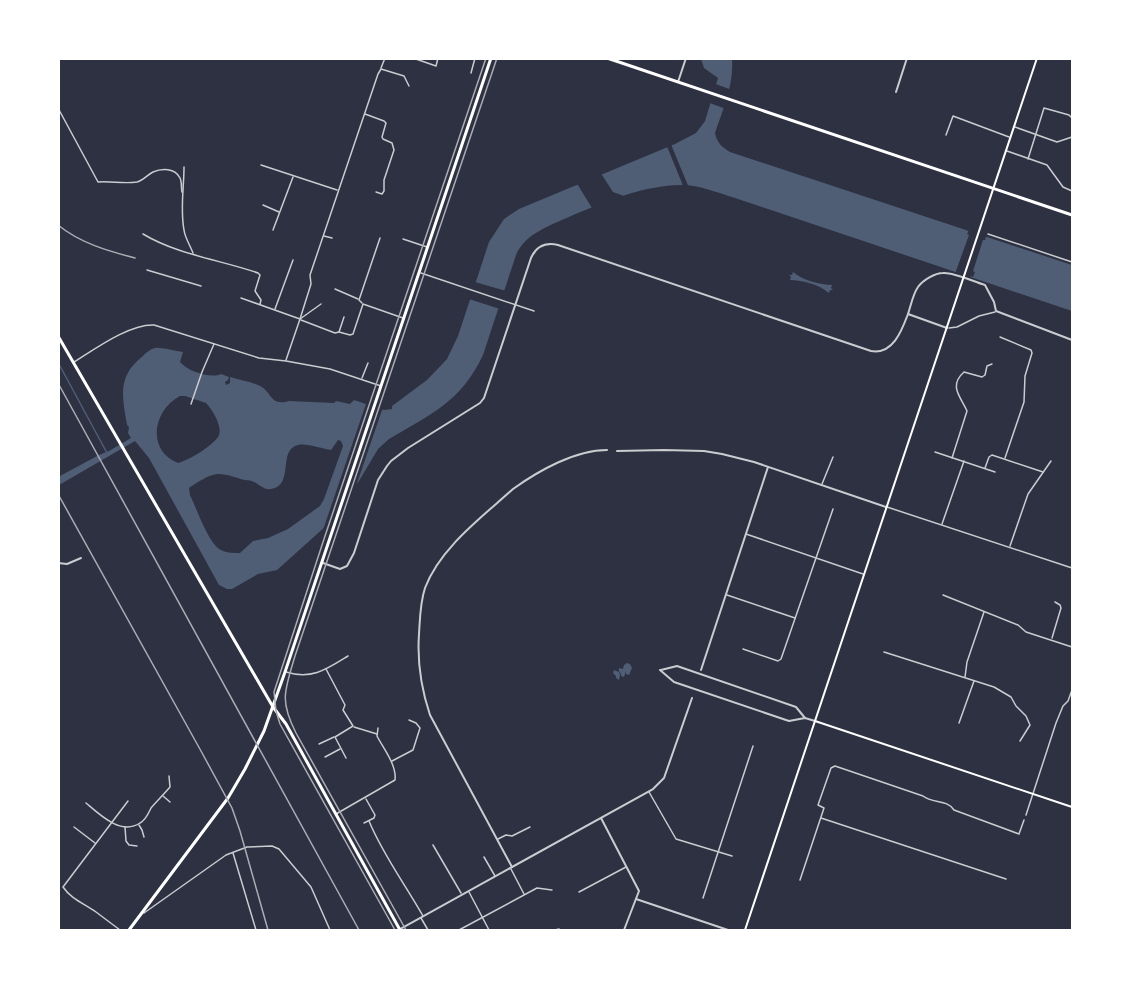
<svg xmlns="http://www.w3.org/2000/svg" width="1131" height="989" font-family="'Sofia Sans Condensed',sans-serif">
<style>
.water{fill:#4f5d75;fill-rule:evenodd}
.pier{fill:#2d3142}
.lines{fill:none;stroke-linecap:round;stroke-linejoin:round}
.stream{stroke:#4f5d75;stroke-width:1.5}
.pedestrian{stroke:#caccd0;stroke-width:1.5}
.minor{stroke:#caccd0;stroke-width:1.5}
.tertiary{stroke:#caccd0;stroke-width:2}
.secondary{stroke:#fff;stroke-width:2}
.primary{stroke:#fff;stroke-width:3}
.tram{stroke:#abadb3;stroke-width:1.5}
.rail{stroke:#abadb3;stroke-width:1.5}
</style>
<rect width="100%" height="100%" fill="#2d3142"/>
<g class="water">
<path d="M701 59H732C734 85 723 109 715 133 717 143 722 147 730 152L1072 265V311L735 198C718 193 700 185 681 185 645 185 604 202 571 216 552 225 525 233 516 255L483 355C461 402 431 414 389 439L378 449 359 481 326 526 277 570 258 574 232 589H227L219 585 149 458 135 441 59 485 58 477 99 455 109 451 131 438 128 433 129 427 127 425C122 396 117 376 143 356 147 352 153 347 159 348 167 348 175 351 183 352L180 362C187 371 211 379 221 374L229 377 228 380 225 382 226 385 230 383V377C239 380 249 381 258 385 272 390 269 407 289 401L334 403 336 401 350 404 354 400 384 410 392 409V406L427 380 447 359 458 336 489 242 504 219 519 209 675 144 696 133 705 121 718 78 704 68ZM180 396H185L206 403C212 409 224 428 218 437 211 447 189 460 178 463 146 450 153 410 180 396ZM338 440 341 441 343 446 324 499 320 506 288 529 268 538 253 541 240 553C234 553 226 553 221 550 209 545 196 507 190 495L189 488C196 483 210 474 218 474 228 474 236 478 245 480 250 481 250 480 254 482 260 485 264 490 271 489 295 485 277 450 298 445 307 443 322 449 331 450Z"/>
<path d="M793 272C802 280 821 285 832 285L831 288 833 290H830L829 293C820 285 802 280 790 280L791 277 789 275H792Z"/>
<path d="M627 663 630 664 632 668 629 675 626 674V671L624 677 621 676V674L619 671 620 675 619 680 616 678V676L613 673 614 670 619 672V668L623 669 624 665Z"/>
</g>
<g class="pier">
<path d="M713 83 732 90 726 109 707 102Z"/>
<path d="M670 142 689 188H684L666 144Z"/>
<path d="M600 172 613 192 624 196 592 208 576 182Z"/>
<path d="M971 229 985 234 986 236 985 240H983L973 271 975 272 973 277 971 276 970 279 956 274V271L969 235 967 234 969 230Z"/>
<path d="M475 282 506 291 500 309 469 299Z"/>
<path d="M367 401 383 407 354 492 328 528 322 533Z"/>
</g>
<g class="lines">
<path class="stream" d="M60 366 107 453"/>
<path class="pedestrian" d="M988 234 1072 262"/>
<g class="minor">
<path d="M413 58 436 66 438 58"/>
<path d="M381 68 385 58"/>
<path d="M471 73 475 58"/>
<path d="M58 108 98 182C111 181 124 184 137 182 144 180 147 175 153 172 162 168 175 168 180 178 182 182 181 188 182 192"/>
<path d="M365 114 384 121 386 123 382 137 383 139 392 143 394 150 384 180V191L382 194 376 192"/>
<path d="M1015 127 1057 142 1072 137"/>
<path d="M946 135 953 116 1009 137"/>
<path d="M1007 151 1047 165 1063 187 1072 191"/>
<path d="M1028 159 1044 108 1069 115 1072 118"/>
<path d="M261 165 337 190"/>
<path d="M184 167C184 188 180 209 184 230 185 238 190 245 193 253"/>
<path d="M263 205 279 212"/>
<path d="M273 230 293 177"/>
<path d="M143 234C178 255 221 260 258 273L260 275 255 291 261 300 260 304"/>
<path d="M324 236 332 238"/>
<path d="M403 239 427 247"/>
<path d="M147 270 201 286"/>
<path d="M421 273 534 311"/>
<path d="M335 289 358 299"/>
<path d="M241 298 300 319 286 360"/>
<path d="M362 303 359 300 380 238"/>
<path d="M275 309 293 260"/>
<path d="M300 319 311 284 310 275 378 74 381 69 404 76 409 86"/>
<path d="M300 319 321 304"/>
<path d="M301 320 335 333 339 332 344 317"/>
<path d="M949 328 957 327 979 316 995 312"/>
<path d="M339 332 350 335 353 334 363 304 403 318"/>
<path d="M1000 337 1031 350 1032 353 1025 376 1024 402 1005 458"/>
<path d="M74 362C95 349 129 324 154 325L259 358 286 361 330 369 381 386"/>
<path d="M362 378 368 363"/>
<path d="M191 404 202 372 214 344"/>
<path d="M935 452 995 472"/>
<path d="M952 458 967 411C961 397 948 386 964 372L982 377 985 375 987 366 992 364"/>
<path d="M985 468 989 457 992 455 1043 472"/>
<path d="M822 484 833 457"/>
<path d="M887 507 1072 568"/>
<path d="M942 524 964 461"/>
<path d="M746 534 863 574"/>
<path d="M1010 546 1028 494 1051 461"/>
<path d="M727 595 795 618"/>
<path d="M943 595 1018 625 1026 632 1072 647"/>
<path d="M1052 638 1061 608 1060 605 1055 602"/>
<path d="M743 649 778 661 781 659 833 509"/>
<path d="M884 652 994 687 1011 697 1016 706 1026 716 1030 725 1020 741"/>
<path d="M326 669 345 705 343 710 353 726 335 737 346 758"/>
<path d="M286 672C312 680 327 669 348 656"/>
<path d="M965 677 967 662 984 612"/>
<path d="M959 723 974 681"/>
<path d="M354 727 377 734"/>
<path d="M319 744 334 737"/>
<path d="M325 757 340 749"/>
<path d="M392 761 413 750 420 728 416 723 409 720"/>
<path d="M649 792 676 839 732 856"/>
<path d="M163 796 170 802"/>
<path d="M86 803C99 814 121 836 140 823 146 820 148 814 151 808 157 801 164 794 170 787L169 776"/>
<path d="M336 814 395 780C397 765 383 748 377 736L378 728"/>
<path d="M1026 815 1056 723 1063 706 1068 701 1072 690"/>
<path d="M821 818 1006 879"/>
<path d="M369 821C383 855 405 884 423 916"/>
<path d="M364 823 374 818 375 815 366 799"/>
<path d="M139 825 142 830 144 837"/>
<path d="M74 827 95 843"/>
<path d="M125 827 126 841 129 845 137 846"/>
<path d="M498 839 506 835 512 836 530 827"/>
<path d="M433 845 461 893"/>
<path d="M233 853 256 930"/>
<path d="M484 857 495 876"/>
<path d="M511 869 524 894"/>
<path d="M800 880 824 808 818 805 831 768 835 766 923 796C933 804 947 799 954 810L1019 834 1024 820"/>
<path d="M469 892 489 930"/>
<path d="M579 892 626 867"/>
<path d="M703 898 753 746"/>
<path d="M144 913 226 855 247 847 272 846 279 849 311 887 330 930"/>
<path d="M421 918 428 930"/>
<path d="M120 930C112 924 104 918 96 912 85 904 71 899 63 887L128 801"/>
<path d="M459 930 537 888 552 890"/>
<path d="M555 930 559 929"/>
</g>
<g class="tertiary">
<path d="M678 82 686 58"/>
<path d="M896 92 907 58"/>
<path d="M908 314C911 305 913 294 918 287 923 280 935 273 943 273 954 272 974 282 985 285L994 302 996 311 1072 340"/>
<path d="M617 451 664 450 704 451 722 454 754 462 886 507"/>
<path d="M58 563 67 564 81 558"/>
<path d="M323 563 340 569 347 566 354 553 378 480 387 466 391 461 408 448 480 403 484 398 531 258C536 247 545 242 558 245L871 351C893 355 902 330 908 314L947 328"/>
<path d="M660 670 674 682 789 721 805 718 815 721"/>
<path d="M661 670 677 666 796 707 805 718"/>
<path d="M701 670 768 467"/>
<path d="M601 818 639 891 624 930"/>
<path d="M512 867 430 715C421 688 417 662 419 634 420 618 420 603 425 588 440 548 482 517 513 489 538 471 575 450 607 450"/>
<path d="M636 899 728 930"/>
<path d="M400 929 653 789 664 778 692 698"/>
</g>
<g class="secondary">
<path d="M815 721 1072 807"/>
<path d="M745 930 1037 58"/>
</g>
<g class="primary">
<path d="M607 58 1072 215"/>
<path d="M58 336 273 707 286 724 400 930"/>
<path d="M129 930 228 798 245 769 264 731 285 672 491 58"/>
</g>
<g class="tram">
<path d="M395 930 280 724 276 711 274 692 323 542 486 58"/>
<path d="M406 930 296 733C279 700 285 690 295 656L497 58"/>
</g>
<g class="rail">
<path d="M58 225C80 243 108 251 135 258"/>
<path d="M58 383 359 930"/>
<path d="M58 494 201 751 232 808 240 831 268 930"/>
</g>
</g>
<rect width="1131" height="989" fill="none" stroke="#ffffff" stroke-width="120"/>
</svg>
